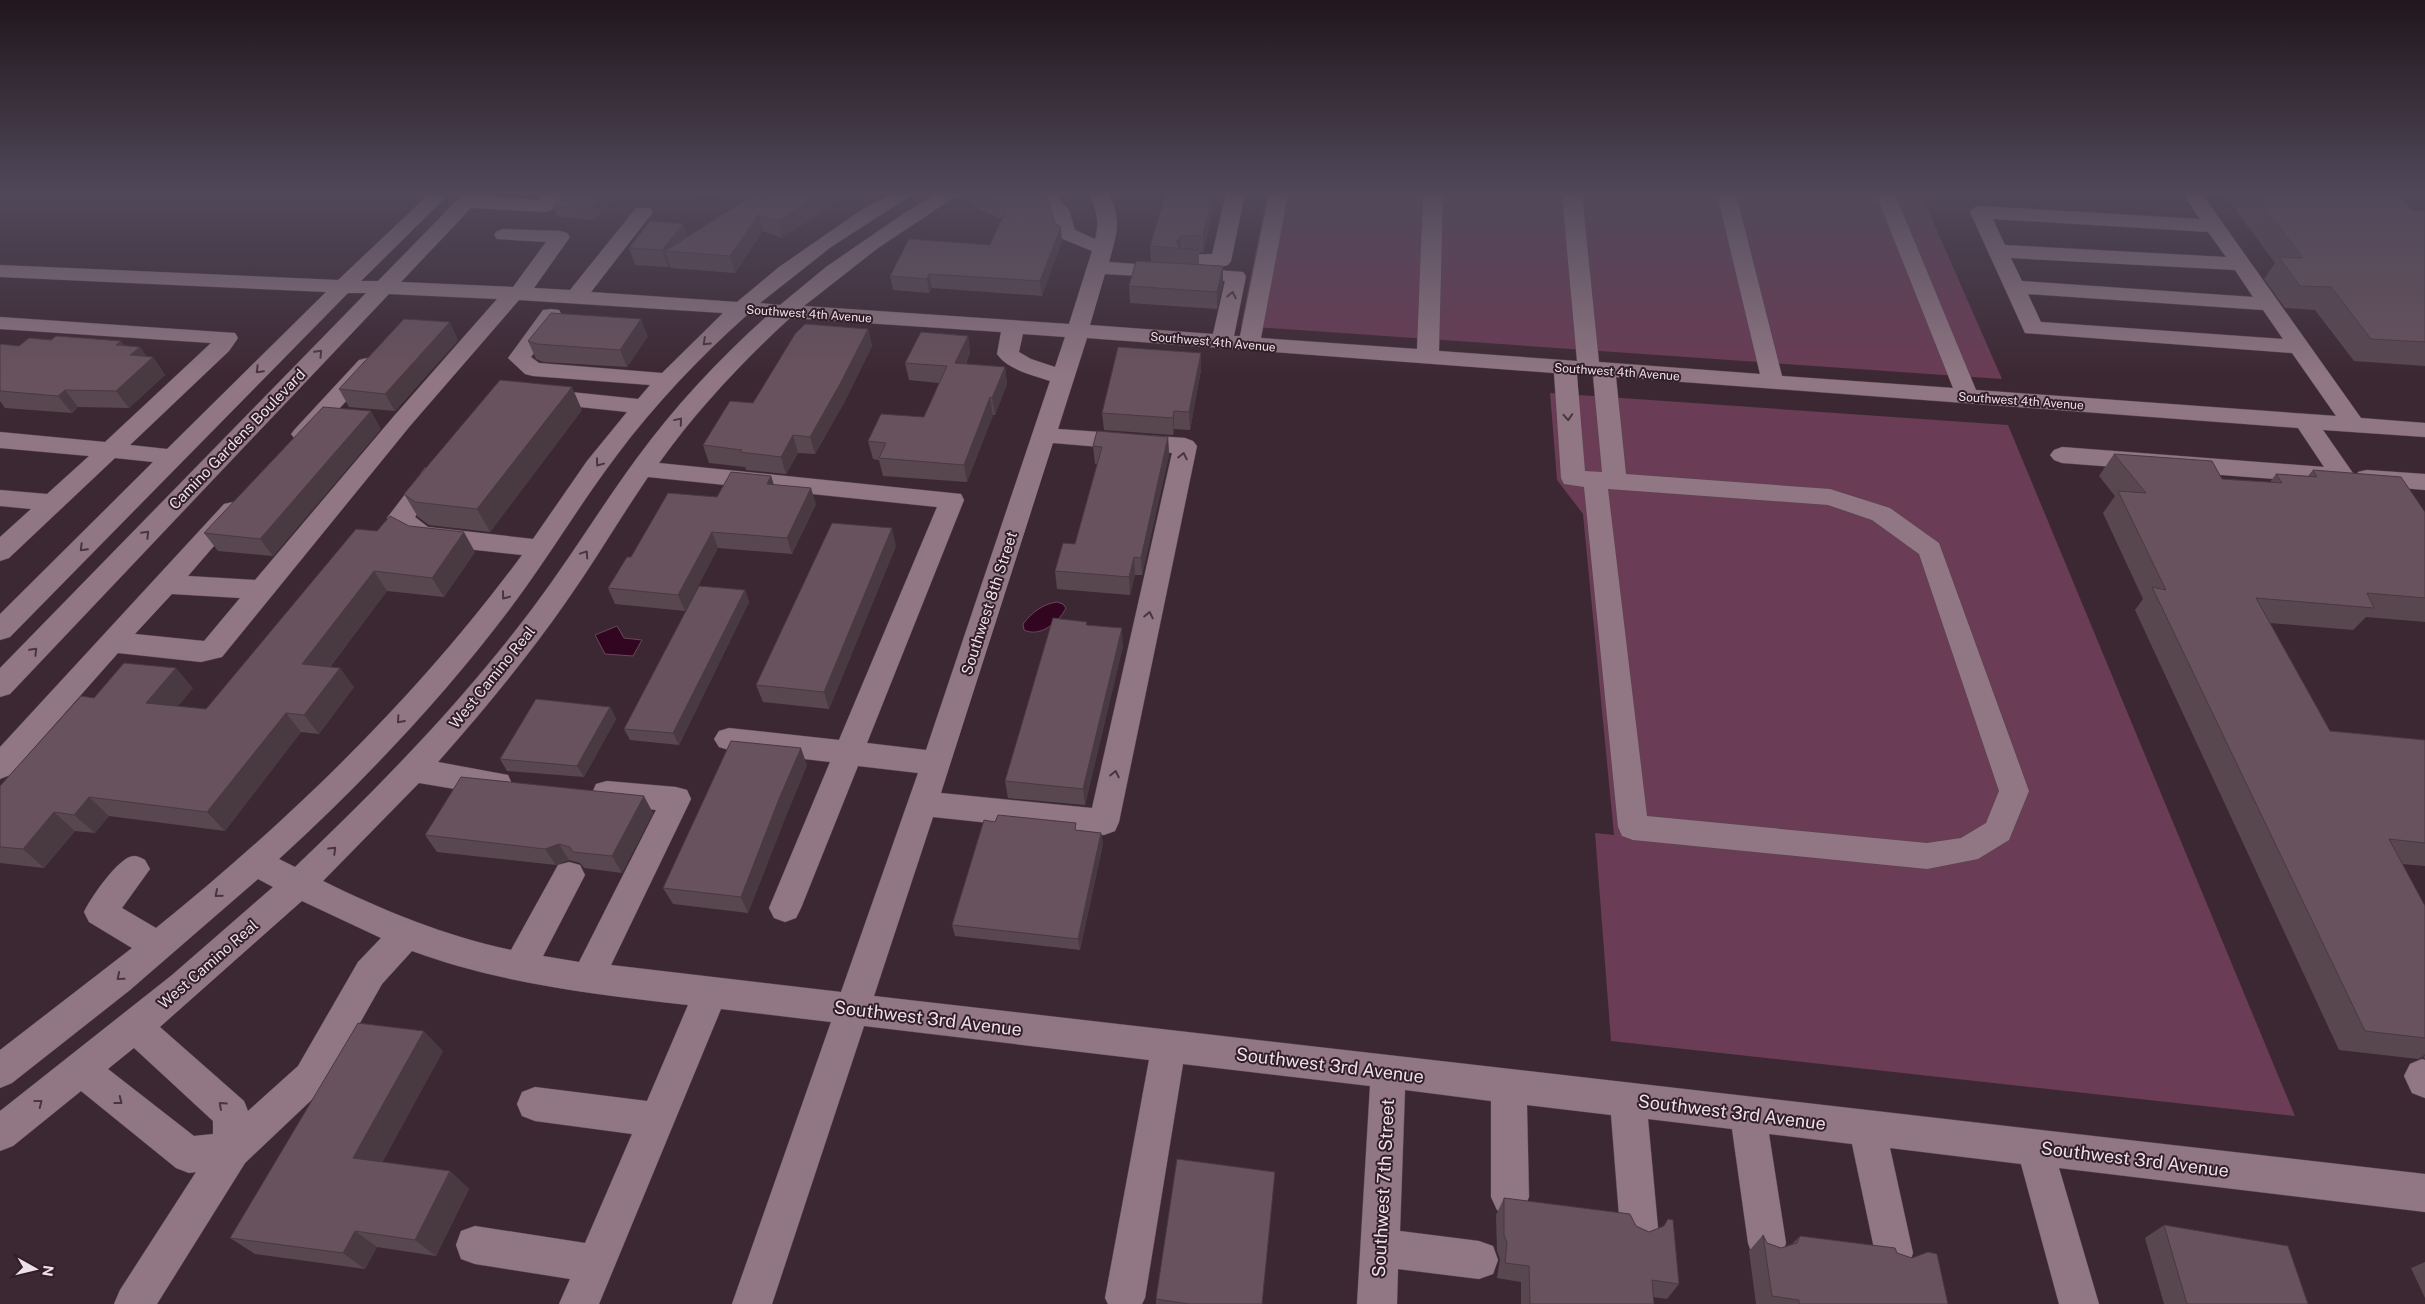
<svg xmlns="http://www.w3.org/2000/svg" width="2425" height="1304" font-family="'Public Sans',sans-serif">
<style>
.green{fill:#6a3c55}
.water{fill:#320621;stroke:#6a475c}
.lines{fill:none;stroke-linecap:round;stroke-linejoin:round}
.minor-casing{stroke:#57464f;stroke-width:1}
.minor{fill:#907783;fill-rule:evenodd}
.wall{fill:#594750}
.shaded-wall{fill:#493941}
.building{fill:#68525d;stroke:#493941}
.oneway{stroke:#4a343f}
.labels{text-anchor:middle;dominant-baseline:central;stroke-width:4;stroke-linejoin:round;paint-order:stroke}
.far-street-label{font-size:12px;fill:#ede0e6;stroke:#321e28}
.street-label{font-size:15px;fill:#ede0e6;stroke:#321e28}
.near-street-label{font-size:18px;fill:#ede0e6;stroke:#321e28}
</style>
<rect width="100%" height="100%" fill="#3c2832"/>
<g class="green">
<path d="M1267 194H1921L2002 379 1241 326Z"/>
<path d="M1550 393 2008 425 2295 1116 1611 1041 1595 833 1614 835 1583 514 1557 480Z"/>
</g>
<g class="water">
<path d="M1057 602 1063 604 1066 608C1059 622 1040 638 1024 630L1023 624C1032 612 1043 604 1057 602Z"/>
<path d="M617 626 624 638 642 640 633 656 605 654 595 635Z"/>
</g>
<g class="lines">
<defs>
<g id="minor">
<path d="M429 194H449L361 281H378L463 194 540 200 545 194H565L552 210 545 212 471 208 401 282 513 287 546 242 497 239 494 235 497 231 504 229 560 231 567 233 570 237 534 288 570 290 636 208H650L653 212 591 292 737 302 779 267 857 213 890 194H913L831 247 760 303 780 305 826 267 903 214 936 194H959L878 248 804 306 1069 324 1092 251 1058 237 1050 210 1033 194H1055L1069 210 1075 230 1095 239C1100 223 1096 208 1089 194H1108C1123 219 1116 236 1109 262L1243 272 1246 276 1234 336H1240L1269 194H1288L1261 338 1417 349 1423 194H1443L1439 351 1577 361 1562 194H1582L1599 362 1760 374 1717 194H1736L1782 376 1953 388 1876 194H1895L1976 390 2336 416 2292 353 2025 333 1970 212 1973 208 1980 206 2200 219 2183 194H2202L2361 418 2425 423V437L2323 430 2355 476 2352 482 2343 484 2062 463 2054 460 2050 455 2054 450 2062 447 2324 467 2298 428 1616 377 1626 474 1830 489 1890 508 1939 543 2029 791 2009 840 1978 859 1927 869 1633 840 1622 836 1618 827 1584 487 1564 484 1561 478 1554 373 1087 338 1058 429 1185 438 1193 441 1197 446 1119 822 1115 831 1104 835 933 817 874 996 2425 1174V1212L2059 1168 2099 1304H2059L2021 1164 1890 1148 1913 1253 1908 1267 1894 1272 1880 1267 1875 1253 1852 1144 1769 1134 1786 1243 1781 1257 1767 1262 1753 1257 1748 1243 1732 1129 1648 1119 1658 1228 1652 1241 1639 1247 1626 1241 1620 1228 1611 1115 1527 1105 1529 1197 1523 1210 1510 1216 1497 1210 1491 1197V1101L1405 1090 1400 1231 1479 1241 1493 1246 1498 1260 1493 1274 1479 1279 1398 1269 1397 1304H1357L1370 1086 1183 1064 1145 1298 1142 1304H1108L1105 1298 1149 1060 864 1026 772 1304H732L831 1022 721 1009 599 1304H559L570 1279 475 1264 461 1259 456 1245 461 1231 475 1226 585 1243 632 1134 535 1121 522 1116 517 1104 522 1092 535 1087 647 1101 688 1005C594 994 502 984 412 951L382 984 322 1090 245 1163 157 1304H114L120 1290 196 1172 189 1173 176 1168 81 1091 13 1146 0 1151V1111L172 975 273 887 258 879 130 990 12 1083 0 1088V1050L132 948 89 922 84 912C90 899 119 856 134 856 137 856 142 858 145 860L150 869 122 908 156 928C291 819 419 695 522 555L421 544C408 540 395 530 387 518L425 468 434 466 443 468 446 474 415 517 428 527 533 539 587 461 627 412 542 403 534 401 531 396 534 391 542 389 638 399 650 385 533 376 525 374 508 358 543 310 551 309 559 310 562 315 531 357 539 363 662 373 723 313 519 300 410 426 222 657 201 662 118 653 10 775 0 779V747L224 504 233 502 242 504 245 510 188 576 255 580 394 416 497 299 389 294 10 694 0 697V668L366 293H348L10 637 0 640V614L153 462 115 458 9 558 0 561V537L31 509 0 506V490L47 494 89 456 0 448V432L105 442 211 343 0 329V317L235 333 238 338 229 351 130 445 167 449 326 292 0 277V265L338 280ZM1993 219 2208 232 2226 257 2005 245ZM2011 258 2235 270 2253 297 2022 281ZM1105 274 1225 281 1213 334 1090 325ZM2028 294 2263 310 2283 339 2041 322ZM747 315 767 316C719 359 675 406 637 458 601 507 569 560 532 609 461 703 380 786 295 867L279 859C362 783 441 700 509 610 547 560 579 505 617 455 655 404 699 358 747 315ZM790 318 1001 332 997 354C1008 370 1033 375 1050 381L926 750 867 743 964 500 961 494 659 463C697 410 742 362 790 318ZM1023 334 1065 337 1055 367 1031 359 1019 352ZM1577 374 1593 376 1602 472 1585 471ZM1053 443 1172 453 1092 808 941 793ZM648 477 937 507 839 740 729 728 719 731 714 739 719 747 729 750 830 762 769 908 774 918 785 922 796 918 801 908 858 766 918 773 841 992 611 965 691 799 687 790 676 787 607 781 596 784 592 793 596 802 607 805 656 810 579 962 543 956 585 875 580 865 569 862 558 865 511 950C445 936 384 911 323 881L419 783 497 796 508 793 512 784 508 775 438 762C483 711 527 658 566 602 595 561 620 518 648 477ZM1608 489 1828 505 1872 520 1919 554 1999 791 1986 823 1961 838 1927 843 1647 816ZM172 594 240 598 204 641 135 634ZM302 901 381 938 358 962 298 1066 248 1111 244 1101 160 1027ZM134 1048 213 1121V1134L194 1136 108 1069Z"/>
<path d="M1226 194H1245L1231 261 1228 265 1221 267 1181 263 1178 259 1181 255 1212 254Z"/>
<path d="M367 358 375 360 378 365 375 370 311 439 303 441 295 439 291 434 295 429 359 360Z"/>
<path d="M2367 470 2425 474V490L2358 484 2355 478 2358 472Z"/>
<path d="M2422 1059 2425 1060V1098L2412 1093 2404 1076 2410 1064Z"/>
</g>
</defs>
<use href="#minor" class="minor-casing"/>
<use href="#minor" class="minor"/>
</g>
<g class="wall">
<path d="M564 194H617L594 220 558 217 553 206Z"/>
<path d="M691 194H724L722 197Z"/>
<path d="M755 194H831L834 204 782 238 763 231 735 273 671 268 670 265 668 267 635 265 629 248 688 237Z"/>
<path d="M971 194H1044L1062 241 1042 296 932 288 929 293 893 290 890 276 990 245 1002 219 972 206Z"/>
<path d="M1166 194H1217L1203 252 1199 253V264L1223 283 1217 309 1130 303 1129 286 1151 262 1150 246Z"/>
<path d="M2207 194H2398L2412 210 2425 211V366L2354 361 2315 310 2285 308 2264 279 2275 263 2226 197 2208 196Z"/>
<path d="M868 329 872 346 845 401 815 454 798 453 786 474 746 470 745 467 709 463 703 445Z"/>
<path d="M648 336 627 367 544 362 536 359 528 341Z"/>
<path d="M968 336 970 353 966 364 1005 367 1007 384 995 415H993L967 482 883 476 879 460 873 459 868 441 924 417 939 383 909 380 905 363Z"/>
<path d="M458 340 395 411 349 407 339 389Z"/>
<path d="M0 344 19 346H124L140 347 147 357H153L165 375 129 408 78 407 72 413 5 408 0 401Z"/>
<path d="M1201 353V370L1190 430 1174 429 1173 435 1104 430 1102 413Z"/>
<path d="M582 410 490 532 429 525 418 517 404 494Z"/>
<path d="M381 429 273 556 218 551 204 533Z"/>
<path d="M1168 437 1169 455 1142 575H1135L1130 595 1057 589 1055 571 1075 544 1097 464H1095L1093 446Z"/>
<path d="M2114 454 2222 479 2270 482 2276 474 2308 476 2313 470 2425 512V622L2366 617 2353 630 2270 623 2330 731 2425 740V866L2402 864 2425 906V1059L2423 1057 2418 1059 2339 1050 2135 610 2143 599 2103 513 2115 496 2099 476Z"/>
<path d="M771 476 774 485 816 504 792 554 718 548 685 611 615 604 608 588 631 557 717 497Z"/>
<path d="M409 526 475 552 444 597 387 591 330 667 354 687 319 734 301 732 225 831 109 816 95 833 75 831 44 868 0 863V786L94 698 193 688 178 706 206 709 377 531Z"/>
<path d="M896 546 829 709 763 702 756 685Z"/>
<path d="M745 590 749 602 679 745 630 740 624 729Z"/>
<path d="M1087 622V625L1123 646 1085 805 1008 798 1005 781Z"/>
<path d="M610 707 616 719 584 777 507 771 500 759Z"/>
<path d="M807 765 786 816 748 913 673 904 663 888Z"/>
<path d="M653 813 622 873 584 868 580 863 569 860 556 865 437 852 425 835Z"/>
<path d="M1077 830 1101 833 1103 844 1080 950 955 936 952 925Z"/>
<path d="M443 1051 382 1162 450 1171 469 1189 436 1256 377 1247 365 1269 255 1254 230 1238Z"/>
<path d="M1504 1198 1636 1226 1649 1232 1663 1227 1668 1219 1679 1284 1667 1299 1653 1297 1654 1304H1521V1282L1497 1278 1500 1259 1497 1251 1496 1215Z"/>
<path d="M2164 1225 2308 1304H2164L2145 1238Z"/>
<path d="M1763 1235 1767 1243 1781 1248 1792 1244 1800 1236 1897 1253 1948 1304H1756L1749 1251Z"/>
<path d="M2425 1262V1298L2411 1268Z"/>
<path d="M1156 1299 1262 1304H1156Z"/>
</g>
<g class="shaded-wall">
<path d="M603 194H617L594 220 590 209Z"/>
<path d="M819 194H831L834 204 782 238 778 221Z"/>
<path d="M1213 194H1217L1203 252V235Z"/>
<path d="M759 214 763 231 735 273 730 256Z"/>
<path d="M683 224 689 240 665 251 670 265 668 267 662 250Z"/>
<path d="M1061 227 1062 241 1042 296 1040 281Z"/>
<path d="M1181 236V248L1176 242Z"/>
<path d="M1223 266V283L1217 309V292Z"/>
<path d="M929 274 932 288 929 293 927 279Z"/>
<path d="M641 319 648 336 627 367 620 350Z"/>
<path d="M450 322 458 340 395 411 385 394Z"/>
<path d="M868 329 872 346 845 401 815 454 810 437Z"/>
<path d="M968 336 970 353 958 380 955 363Z"/>
<path d="M121 341 131 355 140 347 149 360 153 357 165 375 129 408 116 391V345Z"/>
<path d="M1201 353V370L1190 430 1189 412Z"/>
<path d="M1005 367 1007 384 995 415 992 398Z"/>
<path d="M572 387 582 410 490 532 477 509Z"/>
<path d="M65 390 78 407 72 413 58 396Z"/>
<path d="M990 397 993 415 967 482 964 465Z"/>
<path d="M371 411 381 429 273 556 260 539Z"/>
<path d="M1174 411V429L1173 435V418Z"/>
<path d="M793 435 798 453 786 474 781 457Z"/>
<path d="M1168 437 1169 455 1142 575 1141 558Z"/>
<path d="M771 476 776 492 767 484Z"/>
<path d="M811 488 816 504 792 554 787 538Z"/>
<path d="M892 528 896 546 829 709 824 692Z"/>
<path d="M464 532 475 552 444 597 432 578Z"/>
<path d="M712 532 718 548 685 611 678 595Z"/>
<path d="M1134 557 1135 575 1130 595 1129 577Z"/>
<path d="M374 571 387 591 317 683 302 664Z"/>
<path d="M745 590 749 602 679 745 673 733Z"/>
<path d="M1122 628 1123 646 1085 805 1083 789Z"/>
<path d="M176 668 193 688 164 723 146 703Z"/>
<path d="M340 668 354 687 319 734 304 715Z"/>
<path d="M610 707 616 719 584 777 577 766Z"/>
<path d="M286 713 301 732 225 831 207 812Z"/>
<path d="M801 748 807 765 786 816 748 913 741 897 779 799Z"/>
<path d="M644 796 653 813 622 873 612 856Z"/>
<path d="M89 797 109 816 95 833 74 815Z"/>
<path d="M54 812 75 831 44 868 23 849Z"/>
<path d="M1101 833 1103 844 1080 950 1078 939Z"/>
<path d="M559 844 569 860 556 865 545 849Z"/>
<path d="M424 1031 443 1051 375 1176 353 1158Z"/>
<path d="M2425 1054V1056L2423 1057 2418 1059Z"/>
<path d="M450 1171 469 1189 436 1256 415 1240Z"/>
<path d="M355 1231 377 1247 365 1269 343 1253Z"/>
</g>
<g class="building">
<path d="M564 194H603L590 209 553 206Z"/>
<path d="M755 194H819L778 221 759 214 730 256 665 251Z"/>
<path d="M975 194H1044L1047 197 1055 223 1061 227 1040 281 929 274 927 279 890 276 909 239 990 245 1007 208Z"/>
<path d="M1166 194H1213L1203 235 1181 236 1176 242 1180 248 1199 250 1150 246Z"/>
<path d="M2254 194H2398L2412 210 2425 211V342L2371 339 2331 287 2300 286 2279 257 2303 258Z"/>
<path d="M650 221 683 224 662 250 629 248Z"/>
<path d="M1136 261 1223 266 1217 292 1129 286Z"/>
<path d="M551 313 641 319 620 350 537 344 528 341Z"/>
<path d="M404 319 450 322 385 394 339 389Z"/>
<path d="M805 324 868 329 840 384 810 437 793 435 781 457 740 452 742 450 703 445 730 401 753 403 795 334Z"/>
<path d="M921 332 968 336 955 363 1005 367 992 398 990 397 964 465 879 458 886 443 868 441 881 414 924 417 947 366 905 363Z"/>
<path d="M56 336 121 341 116 345 140 347 130 355 153 357 116 391 65 390 58 396 0 391V344L19 346 29 338 51 340Z"/>
<path d="M1118 347 1201 353 1189 412 1174 411 1173 418 1102 413Z"/>
<path d="M500 380 572 387 477 509 415 502 404 494Z"/>
<path d="M323 407 371 411 260 539 204 533Z"/>
<path d="M1097 431 1168 437 1141 558 1134 557 1129 577 1055 571 1063 543 1075 544 1102 447 1093 446Z"/>
<path d="M2114 454 2212 461 2222 479 2282 483 2276 474 2317 477 2313 470 2401 477 2425 512V598L2367 593 2374 608 2256 598 2330 731 2425 740V843L2389 839 2425 906V1038L2365 1031 2152 587 2166 590 2118 491 2146 493Z"/>
<path d="M731 472 771 476 767 484 811 488 787 538 712 532 678 595 608 588 627 557H631L668 493 717 497Z"/>
<path d="M390 516 409 526 464 532 432 578 374 571 302 664 340 668 304 715 286 713 207 812 89 797 74 815 54 812 23 849 0 847V786L81 696 94 698 124 663 176 668 146 703 206 709 356 529 377 531Z"/>
<path d="M832 523 892 528 824 692 756 685Z"/>
<path d="M699 586 745 590 673 733 624 729Z"/>
<path d="M1053 618 1087 622 1086 625 1122 628 1083 789 1005 781Z"/>
<path d="M536 699 610 707 577 766 500 759Z"/>
<path d="M731 741 801 748 779 799 741 897 663 888Z"/>
<path d="M461 777 644 796 612 856 573 852 570 847 559 844 545 849 425 835Z"/>
<path d="M998 815 1076 823 1075 830 1101 833 1078 939 952 925 984 820 995 822Z"/>
<path d="M358 1023 424 1031 353 1158 450 1171 415 1240 355 1231 343 1253 230 1238Z"/>
<path d="M1177 1159 1275 1172 1262 1304H1189L1156 1299Z"/>
<path d="M1504 1198 1630 1214 1636 1226 1649 1232 1664 1226 1668 1219 1673 1220 1679 1284 1652 1280 1654 1304H1530L1529 1266 1505 1263 1507 1243 1504 1235Z"/>
<path d="M2164 1225 2288 1246 2308 1304H2187Z"/>
<path d="M1763 1235 1767 1243 1781 1248 1797 1243 1800 1236 1895 1248 1897 1253 1912 1258 1928 1252 1937 1254 1948 1304H1799V1300L1772 1296Z"/>
</g>
<defs><path id="oneway-chevron" d="M-2-3.5L2.5 0L-2 3.5" fill="none" stroke-width="1.6" stroke-linecap="round" stroke-linejoin="round" transform="scale(1.25)"/></defs>
<g class="oneway">
<use href="#oneway-chevron" transform="translate(1232 295) rotate(-78)"/>
<use href="#oneway-chevron" transform="translate(706 342) rotate(137)"/>
<use href="#oneway-chevron" transform="translate(319 353) rotate(-46)"/>
<use href="#oneway-chevron" transform="translate(259 370) rotate(135)"/>
<use href="#oneway-chevron" transform="translate(1568 417) rotate(86)"/>
<use href="#oneway-chevron" transform="translate(679 421) rotate(-50)"/>
<use href="#oneway-chevron" transform="translate(1183 456) rotate(-78)"/>
<use href="#oneway-chevron" transform="translate(599 463) rotate(127)"/>
<use href="#oneway-chevron" transform="translate(146 534) rotate(-46)"/>
<use href="#oneway-chevron" transform="translate(83 548) rotate(135)"/>
<use href="#oneway-chevron" transform="translate(585 554) rotate(-56)"/>
<use href="#oneway-chevron" transform="translate(505 596) rotate(127)"/>
<use href="#oneway-chevron" transform="translate(1149 615) rotate(-78)"/>
<use href="#oneway-chevron" transform="translate(34 651) rotate(-46)"/>
<use href="#oneway-chevron" transform="translate(400 720) rotate(132)"/>
<use href="#oneway-chevron" transform="translate(1115 774) rotate(-78)"/>
<use href="#oneway-chevron" transform="translate(333 850) rotate(-44)"/>
<use href="#oneway-chevron" transform="translate(218 894) rotate(139)"/>
<use href="#oneway-chevron" transform="translate(120 977) rotate(141)"/>
<use href="#oneway-chevron" transform="translate(119 1101) rotate(38)"/>
<use href="#oneway-chevron" transform="translate(39 1103) rotate(-38)"/>
<use href="#oneway-chevron" transform="translate(222 1105) rotate(-138)"/>
</g>
<linearGradient id="sky" x2="0" y2="1"><stop stop-color="#21161c"/><stop offset="0.51" stop-color="#50485a"/><stop offset="1" stop-color="#50485a" stop-opacity="0"/></linearGradient>
<rect width="2425" height="377" fill="url(#sky)"/>
<g class="labels">
<g class="far-street-label">
<text transform="translate(809 314) rotate(4)">Southwest 4th Avenue</text>
<text transform="translate(1213 342) rotate(5)">Southwest 4th Avenue</text>
<text transform="translate(1617 372) rotate(4)">Southwest 4th Avenue</text>
<text transform="translate(2021 401) rotate(4)">Southwest 4th Avenue</text>
</g>
<g class="street-label">
<text transform="translate(237 439) rotate(-46)">Camino Gardens Boulevard</text>
<text transform="translate(989 603) rotate(-72)">Southwest 8th Street</text>
<text transform="translate(492 677) rotate(-51)">West Camino Real</text>
<text transform="translate(208 964) rotate(-41)">West Camino Real</text>
</g>
<g class="near-street-label">
<text transform="translate(928 1018) rotate(7)">Southwest 3rd Avenue</text>
<text transform="translate(1330 1065) rotate(7)">Southwest 3rd Avenue</text>
<text transform="translate(1732 1112) rotate(7)">Southwest 3rd Avenue</text>
<text transform="translate(2135 1159) rotate(7)">Southwest 3rd Avenue</text>
<text transform="translate(1383 1188) rotate(-87)">Southwest 7th Street</text>
</g>
</g>
<g transform="translate(35 1269) rotate(98)" stroke="#321e28" stroke-width="4" paint-order="stroke">
<path d="M0-4L9 19L0 12L-9 19Z" fill="#ede0e6"/>
<text y="-8" font-size="14" font-weight="bold" text-anchor="middle" fill="#ede0e6">N</text>
</g>
</svg>
